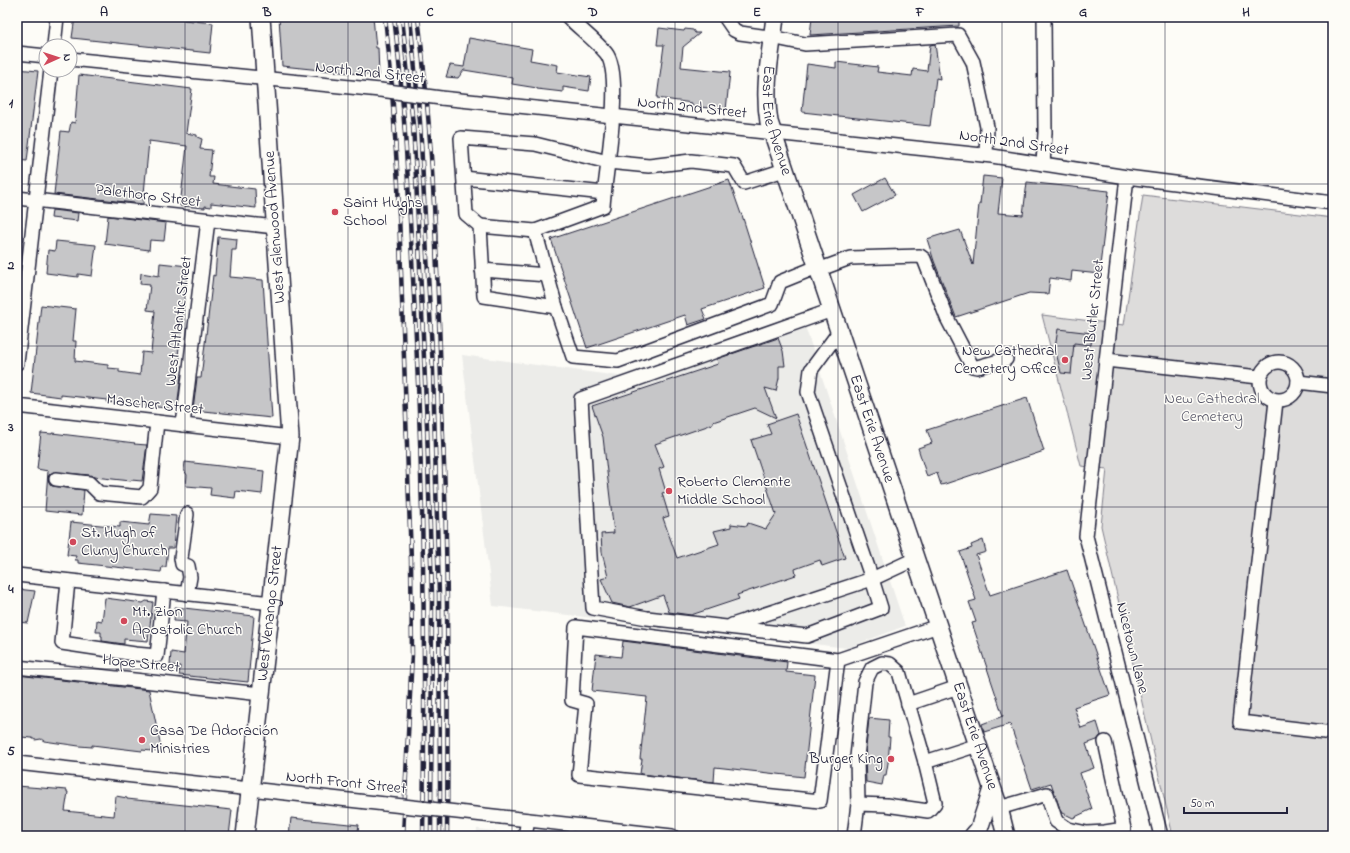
<svg xmlns="http://www.w3.org/2000/svg" width="1350" height="853" font-family="'Indie Flower',sans-serif">
<style>
.built{fill:#ecece9}
.green{fill:#dddcdb;stroke:#807f8b}
.building{fill:#c6c6c8;stroke:#22223b}
.lines{fill:none;stroke-linecap:round;stroke-linejoin:round}
.minor-casing{stroke:#22223b;stroke-width:16}
.major-casing{stroke:#22223b;stroke-width:20}
.minor{stroke:#fdfcf7;stroke-width:13}
.major{stroke:#fdfcf7;stroke-width:17}
.rail-casing{stroke:#22223b;stroke-width:4.5}
.rail{stroke:#fdfcf7;stroke-width:3;stroke-dasharray:9;stroke-linecap:butt}
.minor-bridge-casing{stroke:#22223b;stroke-width:16;stroke-linecap:butt}
.minor-bridge{stroke:#fdfcf7;stroke-width:13}
.grid{fill:none;stroke:#22223b;stroke-width:1;stroke-opacity:0.55}
.poi-dot{fill:#d1495b;stroke:#fdfcf7;stroke-width:1.5}
.labels{text-anchor:middle;dominant-baseline:central;stroke-width:3;stroke-linejoin:round;paint-order:stroke}
.street-label{font-size:16px;fill:#22223b;stroke:#fdfcf7}
.poi-label{font-size:16px;fill:#22223b;stroke:#fdfcf7;text-anchor:start}
.park-label{font-size:16px;fill:#5a5a6b;stroke:#fdfcf7}
.neatline{fill:none;stroke:#22223b;stroke-width:1.5}
.grid-label{font-size:13px;text-anchor:middle;font-weight:bold;fill:#22223b}
</style>
<rect width="100%" height="100%" fill="#fdfcf7"/>
<filter id="ink" filterUnits="userSpaceOnUse"><feTurbulence type="fractalNoise" baseFrequency=".025" numOctaves="2"/><feDisplacementMap in="SourceGraphic" scale="8" xChannelSelector="R" yChannelSelector="G"/><feConvolveMatrix kernelMatrix="1 2 1 2 8 2 1 2 1" color-interpolation-filters="sRGB"/></filter>
<g filter="url(#ink)">
<g class="built">
<path d="M802 317 905 626 847 648 493 606 462 355 619 376Z"/>
<path d="M477 829 541 836H476Z"/>
</g>
<path class="green" d="M1143 195 1333 218V836H1173L1101 526 1107 469 1081 466 1042 315 1124 325Z"/>
<g class="building">
<path d="M75 17H184V20L213 23 210 53 72 38Z"/>
<path d="M279 17H373L376 48H378L379 76 282 66Z"/>
<path d="M812 17H959V26L810 35Z"/>
<path d="M659 28 684 31 685 29 693 30 695 33H700L683 47 681 67 730 72 726 110 692 106V103L657 98 664 45H657Z"/>
<path d="M469 38 532 49 530 60 558 65 557 72 591 77 589 91 563 87V92L537 89V88L512 84 513 78 464 70 458 78 446 77 450 65 464 67Z"/>
<path d="M935 44 940 79 936 78 930 126 802 112 807 64 836 68V62L878 67 877 72 912 76 913 69 927 71 930 45Z"/>
<path d="M17 69 38 71 27 161 17 160Z"/>
<path d="M79 75 192 89 186 133 197 135V137L202 139 200 149 212 150 209 177H214L213 184 255 189 256 208 211 203V207L205 206V208L180 206 187 146 149 141 143 204 54 194 61 131 69 132 71 122 75 123Z"/>
<path d="M983 176 1002 178 998 213 1023 215 1027 182 1109 191 1099 274 1072 271 1071 281 1050 278 1048 294 1029 293 956 317 934 261 927 239 943 234V235L960 230 973 265 979 204H980Z"/>
<path d="M885 178 895 195 863 212 854 195Z"/>
<path d="M729 180 741 214 742 215 765 288 702 309 706 319 688 325 685 315 587 348 551 239Z"/>
<path d="M52 210 78 213 77 221 51 218Z"/>
<path d="M108 216 166 223 164 241 150 240 149 250 105 244Z"/>
<path d="M218 237 237 239 236 250H232L230 277 263 280 272 418 193 410 197 378H201L213 275 215 276Z"/>
<path d="M56 241 96 245 92 276 78 274V277L46 273 48 250 55 251Z"/>
<path d="M160 263 188 266 178 356H180L178 376H181L177 409 106 402 107 400 61 395V397L31 393 41 305 76 309 73 341H76L75 361 108 365V368L119 369V372L140 375 142 352 151 353 155 311 147 310 150 285 140 284 141 273 159 276Z"/>
<path d="M1058 329 1092 333 1091 345 1074 343 1071 374 1061 373 1055 348Z"/>
<path d="M778 338 783 351 785 366H779V378L776 391 765 388 776 418 755 408 713 422V424L655 444 664 467 659 469 666 492 662 493 669 516 663 518 677 558 719 544 714 531 731 527V524L747 526 748 523 766 529 776 514 751 440 771 434 767 424 796 414 845 558 822 566 820 560 795 569 796 575 737 595 739 599 691 615 669 612 663 595 630 607 612 603 601 579 608 577 602 552 601 534 614 533 603 437 592 406 718 364 717 359Z"/>
<path d="M1027 398 1044 451 945 484 941 485 937 473 927 477 918 448 932 443 927 430Z"/>
<path d="M41 433 52 434V433L135 443 134 444 147 445 142 481 131 480V481L94 477 90 475 53 472 49 475 48 478 49 482 52 486 84 490 82 515 45 511 48 471 37 469Z"/>
<path d="M185 462 264 471 262 494 236 491 235 498 210 495 211 488 186 486 187 475 184 470Z"/>
<path d="M151 514 176 516 173 548H168L166 567H162L161 572 78 563V560H75L76 556 67 555 71 522 120 527V522L149 525Z"/>
<path d="M983 540 986 552 976 555 990 595 1067 570 1110 695 1074 707 1081 728 1097 722 1101 735 1097 740 1086 744 1094 768 1080 773 1092 809 1073 818 1061 812 1051 783 1032 789 1010 724 984 732 982 724 1003 716 972 623 976 622 969 602 976 600 960 552 972 548 971 545Z"/>
<path d="M17 589 35 591 28 623 17 622Z"/>
<path d="M105 598 143 603 146 601 153 602 148 641 124 639V644L102 641V636H101V632H96L97 620 102 621Z"/>
<path d="M175 607 254 616 248 682 179 675 180 666 170 665 171 652 184 654 187 622 174 621Z"/>
<path d="M623 641 787 662 786 672 815 675 804 777 715 767 714 782 640 774 642 759H640L647 697 592 691 596 654 621 657Z"/>
<path d="M17 675 149 690 162 752 142 750V751L92 745V747L79 746 44 741 41 739 35 740 32 738 21 737V734L17 733 18 708H17Z"/>
<path d="M869 718 889 720 888 737H890L888 763 886 775H884L882 785 866 782 865 757Z"/>
<path d="M17 786 67 790V792H68L65 811 114 816 116 796 127 798V799L232 810 229 836H181L154 833V836H121L88 833V836H17Z"/>
<path d="M291 818 359 825 357 836H289Z"/>
</g>
<g class="lines">
<defs>
<g id="minor">
<path d="M725 17 734 30 740 33 776 38 805 44 958 35 973 62 987 127 986 155"/>
<path d="M54 46 57 17"/>
<path d="M17 53 46 56"/>
<path d="M70 59 380 90"/>
<path d="M441 98 992 156 1127 177 1333 203"/>
<path d="M1043 164 1045 133 1044 17"/>
<path d="M784 170 744 183 734 166 691 161 649 166 608 162 535 144 461 138 466 214 480 226 484 296 556 307 573 357 618 361 772 304 780 282 817 267"/>
<path d="M1127 177 1086 536 1161 836"/>
<path d="M464 178 604 193"/>
<path d="M17 198 275 227"/>
<path d="M480 226 535 231"/>
<path d="M482 270 547 275"/>
<path d="M818 270 850 258 920 256 924 259 947 318 972 366 977 367 1006 359"/>
<path d="M556 307 535 231 603 206C605 175 624 75 606 53 596 41 579 28 568 17"/>
<path d="M832 310 581 399 593 608 647 618 807 636 881 608 872 579 808 392 811 370 836 336 840 335"/>
<path d="M1106 360 1259 377"/>
<circle cx="1279" cy="381" r="19"/>
<path d="M17 363 51 70"/>
<path d="M1298 382 1333 386"/>
<path d="M1276 401 1240 722 1333 733"/>
<path d="M17 406 290 437"/>
<path d="M183 425 208 220"/>
<path d="M56 479 89 483 99 493 142 497 150 488 157 422"/>
<path d="M187 514 181 558 182 564 188 566 190 577 187 594"/>
<path d="M17 575 272 603"/>
<path d="M68 581 62 643 135 654 157 656 164 591"/>
<path d="M732 625 872 579 915 559"/>
<path d="M838 660 576 627 572 700 586 704 579 775 820 801 838 660 938 626"/>
<path d="M17 667 261 694"/>
<path d="M908 704 958 687"/>
<path d="M17 763 385 804"/>
<path d="M858 804 857 757 865 682 872 668 882 663 890 664 899 672 925 762"/>
<path d="M999 808 1047 794 1056 821 1068 829 1087 833 1105 832 1124 829 1105 742"/>
<path d="M502 817 672 836"/>
<path d="M525 836 528 820"/>
<path d="M854 836 858 804 886 805 928 811 935 803 925 762 978 745"/>
</g>
<g id="major">
<path id="s1" d="M775 17C771 52 763 87 769 122L999 808 1006 836"/>
<path id="s2" d="M245 836 290 437 261 17"/>
<path d="M973 836 979 829 992 789"/>
</g>
</defs>
<use href="#minor" class="minor-casing"/>
<use href="#major" class="major-casing"/>
<use href="#minor" class="minor"/>
<use href="#major" class="major"/>
<defs>
<g id="rail">
<path d="M385 17 391 74 398 184 411 560 412 654 403 836"/>
<path d="M394 17C404 97 408 178 412 259 423 451 426 644 423 836"/>
<path d="M402 17 413 125 416 177 427 426 432 595 431 836"/>
<path d="M410 17 420 122 433 370 439 595 440 783V836"/>
<path d="M418 17C433 137 437 258 441 379 442 417 444 456 445 494 448 608 448 722 447 836"/>
</g>
</defs>
<use href="#rail" class="rail-casing"/>
<use href="#rail" class="rail"/>
<defs>
<g id="minor-bridge">
<path d="M380 90 441 98"/>
<path d="M385 804 502 817"/>
</g>
</defs>
<use href="#minor-bridge" class="minor-bridge-casing"/>
<use href="#minor-bridge" class="minor-bridge"/>
</g>
</g>
<path class="grid" d="M185 17V836M348 17V836M512 17V836M675 17V836M838 17V836M1002 17V836M1165 17V836M17 184H1333M17 346H1333M17 507H1333M17 669H1333"/>
<g class="poi-dot">
<circle cx="335" cy="212" r="4"/>
<circle cx="1065" cy="360" r="4"/>
<circle cx="669" cy="491" r="4"/>
<circle cx="73" cy="542" r="4"/>
<circle cx="124" cy="621" r="4"/>
<circle cx="142" cy="740" r="4"/>
<circle cx="891" cy="759" r="4"/>
</g>
<g class="labels">
<g class="street-label">
<text transform="translate(370 73) rotate(6)">North 2nd Street</text>
<text transform="translate(692 108) rotate(6)">North 2nd Street</text>
<text stroke="none"><textPath href="#s1" startOffset="105">East Erie Avenue</textPath></text>
<text transform="translate(1014 143) rotate(8)">North 2nd Street</text>
<text transform="translate(148 196) rotate(7)">Palethorp Street</text>
<text transform="translate(275 227) rotate(-94)">West Glenwood Avenue</text>
<text transform="translate(1093 320) rotate(-84)">West Butler Street</text>
<text transform="translate(179 321) rotate(-83)">West Atlantic Street</text>
<text transform="translate(155 405) rotate(6)">Mascher Street</text>
<text stroke="none"><textPath href="#s1" startOffset="429">East Erie Avenue</textPath></text>
<text stroke="none"><textPath href="#s2" startOffset="224">West Venango Street</textPath></text>
<text transform="translate(1132 648) rotate(76)">Nicetown Lane</text>
<text transform="translate(141 664) rotate(6)">Hope Street</text>
<text stroke="none"><textPath href="#s1" startOffset="753">East Erie Avenue</textPath></text>
<text transform="translate(346 783) rotate(6)">North Front Street</text>
</g>
<g class="poi-label">
<text x="343" y="203">Saint Hughs<tspan x="343" dy="18">School</tspan></text>
<text x="1057" y="351" text-anchor="end">New Cathedral<tspan x="1057" dy="18">Cemetery Office</tspan></text>
<text x="677" y="482">Roberto Clemente<tspan x="677" dy="18">Middle School</tspan></text>
<text x="81" y="533">St. Hugh of<tspan x="81" dy="18">Cluny Church</tspan></text>
<text x="132" y="612">Mt. Zion<tspan x="132" dy="18">Apostolic Church</tspan></text>
<text x="150" y="731">Casa De Adoración<tspan x="150" dy="18">Ministries</tspan></text>
<text x="883" y="759" text-anchor="end">Burger King</text>
</g>
<g class="park-label">
<text x="1212" y="399">New Cathedral<tspan x="1212" dy="18">Cemetery</tspan></text>
</g>
</g>
<rect width="1350" height="853" fill="none" stroke="#fdfcf7" stroke-width="44"/>
<g transform="translate(58 58) rotate(87)"><circle r="19" fill="#fdfcf7" stroke="#a5a5ac"/>
<path d="M0-3L7 15L0 10L-7 15Z" fill="#d1495b"/>
<text y="-6" font-size="11" font-weight="bold" text-anchor="middle" fill="#22223b">N</text>
</g>
<path d="M1184 807v6h103v-6" fill="none" stroke="#22223b" stroke-width="2"/>
<text x="1190" y="807" font-size="12" fill="#22223b" stroke="#fdfcf7" stroke-width="3" paint-order="stroke">50 m</text>
<rect x="22" y="22" width="1306" height="809" class="neatline"/>
<g class="grid-label">
<text x="104" y="16">A</text>
<text x="267" y="16">B</text>
<text x="430" y="16">C</text>
<text x="593" y="16">D</text>
<text x="757" y="16">E</text>
<text x="920" y="16">F</text>
<text x="1083" y="16">G</text>
<text x="1246" y="16">H</text>
<text x="11" y="107">1</text>
<text x="11" y="269">2</text>
<text x="11" y="431">3</text>
<text x="11" y="593">4</text>
<text x="11" y="755">5</text>
</g>
</svg>
